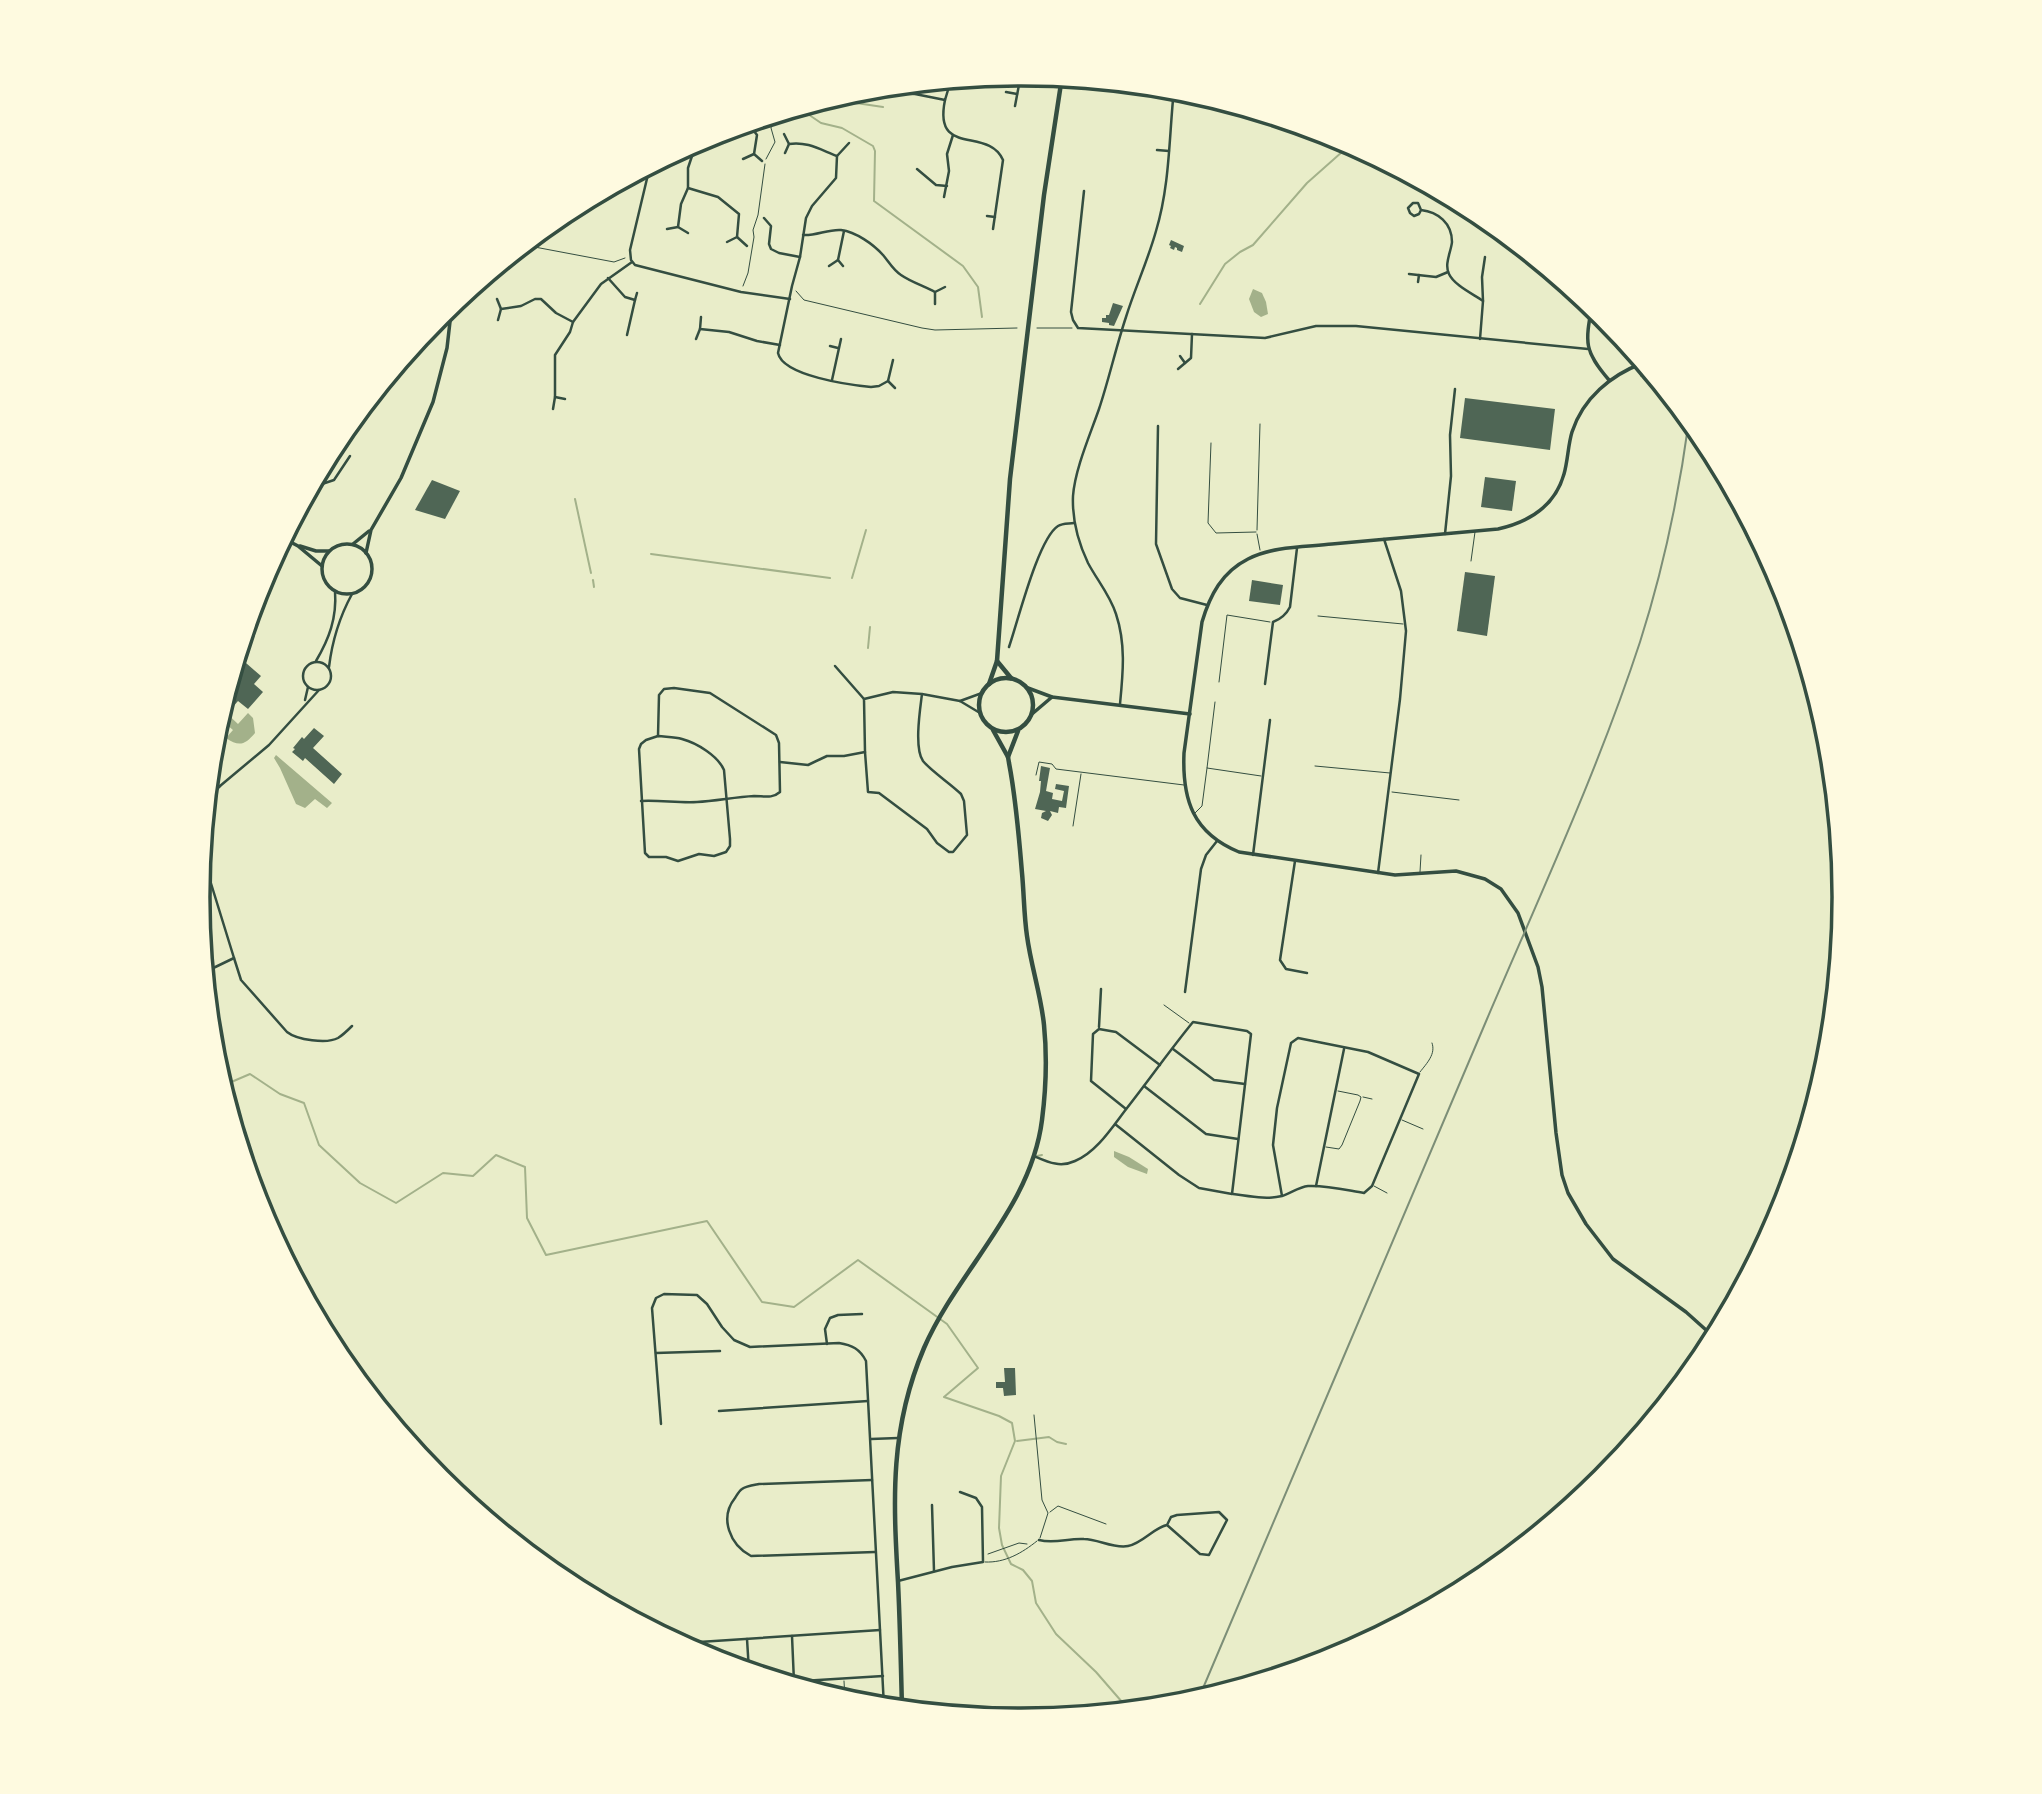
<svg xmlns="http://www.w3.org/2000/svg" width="2042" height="1794" font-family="'Space Grotesk',sans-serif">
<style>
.water{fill:#a3b18a}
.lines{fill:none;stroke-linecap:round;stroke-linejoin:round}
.stream{stroke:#a3b18a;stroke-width:2}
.building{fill:#4f6655}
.path{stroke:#344e41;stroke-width:1}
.service{stroke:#344e41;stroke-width:1}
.minor{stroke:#344e41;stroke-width:2.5}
.tertiary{stroke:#344e41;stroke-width:3.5}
.primary{stroke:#344e41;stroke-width:4.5}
.rail{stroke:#7c8e77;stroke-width:2}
.rim{fill:none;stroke:#344e41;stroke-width:3.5}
</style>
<rect width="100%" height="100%" fill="#e9edc9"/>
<g class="water">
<path d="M1253 289 1262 293 1266 302 1268 314 1261 317 1254 312 1249 299Z"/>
<path d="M222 709 238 724 248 713 253 718 255 733C245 745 239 747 226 738L233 730 219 718Z"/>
<path d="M276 755 332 803 327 808 315 799 305 808 296 804 280 768 274 758Z"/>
<path d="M1114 1151 1129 1157 1148 1169 1147 1174 1128 1167 1114 1157Z"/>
</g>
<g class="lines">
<g class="stream">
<path d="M835 97 846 102"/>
<path d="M856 103 883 107"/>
<path d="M799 108 821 123 842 128 873 146 875 151 874 201 963 266 978 287 982 317"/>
<path d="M1337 137 1347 148 1389 166"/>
<path d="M1200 304 1225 264 1240 252 1253 245 1307 183 1351 144"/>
<path d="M1641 376 1652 374"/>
<path d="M575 499 591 573"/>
<path d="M651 554 830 578"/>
<path d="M852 578 866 530"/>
<path d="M593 580 594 587"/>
<path d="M868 648 870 627"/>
<path d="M222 1086 250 1074 280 1094 304 1103 319 1145 360 1183 396 1203 443 1173 473 1176 496 1155 525 1167 527 1218 546 1255 707 1221 762 1302 794 1307 858 1260 947 1324 978 1368 944 1397 999 1416 1012 1423 1015 1441 1001 1476 999 1528 1002 1545 1011 1564 1023 1570 1032 1581 1036 1603 1056 1634 1096 1672 1129 1710"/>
<path d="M1037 1156 1042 1155"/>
<path d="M1017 1441 1049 1437 1057 1442 1066 1444"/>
</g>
</g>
<g class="building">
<path d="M1171 240 1184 246 1182 252 1177 250V248L1175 247 1174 250 1170 248 1171 246 1169 245Z"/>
<path d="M1113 303 1123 306 1114 326 1109 325V323L1102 322V318H1106V315H1109Z"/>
<path d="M1465 398 1555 409 1550 450 1460 438Z"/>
<path d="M1485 477 1516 481 1512 511 1481 507Z"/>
<path d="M432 480 460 491 445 519 415 510Z"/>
<path d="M1465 572 1495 576 1487 636 1457 631Z"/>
<path d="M1252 580 1283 585 1280 605 1249 601Z"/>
<path d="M238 656 261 676 254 684 263 692 248 709 238 701 231 709 224 703Z"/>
<path d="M314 728 324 736 313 748 342 774 334 784 305 758 303 761 292 752 295 749 293 748 302 737 304 739Z"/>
<path d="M1041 766 1050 768 1046 791 1053 793 1052 799 1062 801 1064 791 1055 789 1056 784 1069 786 1066 808 1059 807 1058 813 1050 811 1052 815 1048 821 1041 818 1042 813 1046 811 1035 809 1040 792 1041 781H1039Z"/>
<path d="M1004 1368H1015L1016 1395 1004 1396 1003 1388H996V1382H1005Z"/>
<path d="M837 1687 838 1695 831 1696 818 1692V1688Z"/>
</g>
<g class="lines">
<g class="path">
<path d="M766 159 775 142 771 128 773 116"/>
<path d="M524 245 614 262 625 258"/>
<path d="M743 286 748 273 754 237 753 230 758 215 765 164"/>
<path d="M796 291 804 300 922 328 935 330 1017 328"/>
<path d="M1037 328H1072"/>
<path d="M988 1554 1019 1543 1027 1544"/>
</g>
<g class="service">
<path d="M1211 443 1208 523 1216 533 1256 532"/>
<path d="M1257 530 1260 424"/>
<path d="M1257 534 1260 550"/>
<path d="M1471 561 1475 532"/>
<path d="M1318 616 1403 624"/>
<path d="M1219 682 1227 615 1270 622"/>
<path d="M1215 702 1207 768 1261 776"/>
<path d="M1315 766 1390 773"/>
<path d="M1036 775 1039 762 1052 764 1056 769 1184 785"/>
<path d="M1392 792 1459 800"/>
<path d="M1195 813 1202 806 1207 768"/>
<path d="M1073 826 1081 774"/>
<path d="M1420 872 1421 855"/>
<path d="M1164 1005 1189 1023"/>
<path d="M1420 1072C1427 1063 1436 1054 1432 1043"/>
<path d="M1363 1097 1372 1099"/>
<path d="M1402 1120 1423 1129"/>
<path d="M1326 1147 1339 1149 1342 1145 1360 1101 1361 1097 1358 1095 1338 1091"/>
<path d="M1374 1186 1387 1193"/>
<path d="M1034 1415 1042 1500 1048 1513 1040 1538"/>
<path d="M1050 1512 1058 1506 1106 1524"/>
<path d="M985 1562C1005 1563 1022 1553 1037 1541"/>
<path d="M808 1683 809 1689"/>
<path d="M842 1699H845L844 1681"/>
</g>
<g class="minor">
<path d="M852 92 915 94 945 100 951 80"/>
<path d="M1006 92 1017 94"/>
<path d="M945 100C933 158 988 126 1003 160L993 229"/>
<path d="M1015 106 1021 74"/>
<path d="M748 123 757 135 754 154 762 161"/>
<path d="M784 134 789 144"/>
<path d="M1157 150 1169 151"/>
<path d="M785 153 789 144C807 141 821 150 837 156L836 178 812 206 806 218 800 257 792 286 778 353C783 376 850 385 871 387L879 386 888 381 893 360"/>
<path d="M837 156 849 143"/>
<path d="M743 159 754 154"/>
<path d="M650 166 630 250 631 260 635 265 741 292 790 299"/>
<path d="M917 169 936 185 947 186"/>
<path d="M688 188 718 197 739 214 737 237 727 242"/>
<path d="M1084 191 1071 312 1073 320 1078 328 1265 338 1316 326H1356L1588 349"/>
<path d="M944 197 949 171 947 154 953 135"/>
<path d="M1421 210 1419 214 1414 216 1410 213 1408 208 1413 203H1418L1421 210C1438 212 1452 223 1452 242 1451 252 1444 264 1449 274 1454 285 1473 294 1483 301L1480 339"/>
<path d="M987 216 995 217"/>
<path d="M764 218 771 226 769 244 771 249 779 253 800 257"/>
<path d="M667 229 678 227"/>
<path d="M688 233 678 227 681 204 688 188V168L697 141"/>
<path d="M803 235C816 236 828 229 841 230 856 232 873 244 883 255 889 262 893 270 901 275 911 282 924 286 935 292L945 287"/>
<path d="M737 237 747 246"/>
<path d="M829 266 838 260"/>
<path d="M843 266 838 260 844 231"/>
<path d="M1409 274 1436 277 1448 272"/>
<path d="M608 278 625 297 635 300 637 293"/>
<path d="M1418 282 1419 275"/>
<path d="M497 299 501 309"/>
<path d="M1483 301 1482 277 1485 257"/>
<path d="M935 304V292"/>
<path d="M701 317 700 329 729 332 757 341 780 345"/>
<path d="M498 320 501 309 521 306 535 299H541L556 313 573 322"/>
<path d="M627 335 635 300"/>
<path d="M696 339 700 329"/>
<path d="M830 346 838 348"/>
<path d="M1180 356 1185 363"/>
<path d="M1178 369 1191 358 1192 334"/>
<path d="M832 380 841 339"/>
<path d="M888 381 895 388"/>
<path d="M565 399 555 397V355L570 332 573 322 601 284 632 262"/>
<path d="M553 409 555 397"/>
<path d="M1158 426 1156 544 1172 589 1180 598 1207 605"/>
<path d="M310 488 334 480 350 456"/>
<path d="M1445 534 1451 476 1450 435 1455 389"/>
<path d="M1009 647C1018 621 1038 539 1058 526 1063 523 1069 524 1074 523"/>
<path d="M316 661C329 639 337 618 335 591"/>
<circle cx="317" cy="676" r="14"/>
<path d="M835 666 864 699"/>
<path d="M329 667C332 642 340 616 352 594"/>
<path d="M1265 684 1273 622C1281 619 1286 615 1290 607L1297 548"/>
<path d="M922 694C920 710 914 748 923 761 931 771 951 784 961 794L964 801 967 835 953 852H949L937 843 927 829 879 793 868 792 865 752 864 699 893 692 922 694 960 701 980 713"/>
<path d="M305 700 308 687"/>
<path d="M960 701 982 693"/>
<path d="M1120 704C1123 673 1126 644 1116 614 1110 595 1097 580 1088 563 1078 542 1072 520 1073 496 1075 469 1090 435 1099 409 1109 379 1116 347 1126 317 1135 288 1148 260 1156 231 1170 185 1169 136 1174 89"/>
<path d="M658 736C666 737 675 737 682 739 697 743 718 756 724 770L730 839V846L726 852 714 856 699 854 678 861 666 857H649L645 853 639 749 641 744 646 740Z"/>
<path d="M780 762 808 765 827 756H844L865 752"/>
<path d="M208 787 220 786"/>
<path d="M207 799 220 786 269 745 319 690"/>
<path d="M641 801C660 800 678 803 697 802 716 801 735 797 754 796 764 796 772 799 780 792L779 743 776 735 710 693 674 688 664 689 659 695 658 736"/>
<path d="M203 845 209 877 234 958 205 972"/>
<path d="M1253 855 1270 720"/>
<path d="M1295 861 1280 960 1286 969 1307 973"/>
<path d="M1378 873 1400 699 1406 631 1401 591 1384 539"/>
<path d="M234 958 241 980 287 1032C297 1040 327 1044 338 1038 343 1035 348 1030 352 1026"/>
<path d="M1185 992 1201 869 1206 855 1217 841"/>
<path d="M1099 1027 1101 989"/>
<path d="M1173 1049 1214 1080 1245 1084"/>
<path d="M1144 1086 1206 1134 1238 1139"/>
<path d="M1126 1109 1091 1081 1093 1034 1099 1029 1116 1032 1160 1065"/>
<path d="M1034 1156C1048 1162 1060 1168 1075 1161 1097 1152 1113 1126 1127 1108 1149 1080 1170 1050 1193 1022L1247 1031 1251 1034 1232 1194 1199 1188 1179 1175 1115 1124"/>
<path d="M1316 1186 1344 1049"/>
<path d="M1233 1194C1249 1196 1266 1200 1282 1196 1291 1193 1299 1187 1308 1186 1326 1185 1346 1190 1364 1193L1372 1186 1419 1074 1368 1052 1298 1038 1291 1043 1277 1108 1273 1145 1282 1196"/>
<path d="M827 1344 825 1329 830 1318 838 1315 862 1314"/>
<path d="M656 1353 720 1351"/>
<path d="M719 1411 868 1401"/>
<path d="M661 1424 652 1308 656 1298 664 1294 697 1295 707 1304 722 1327 734 1340 750 1347 839 1343C852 1345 860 1349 866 1361L884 1707"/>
<path d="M871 1439 898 1438"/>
<path d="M872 1480 759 1484C754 1485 746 1486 742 1489 739 1491 737 1495 735 1498 719 1518 730 1545 751 1556L875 1552"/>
<path d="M932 1505 934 1571"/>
<path d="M1039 1540C1055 1544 1068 1538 1084 1539 1098 1539 1114 1549 1128 1546 1143 1543 1153 1528 1167 1525L1200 1554 1209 1555 1227 1520 1219 1512 1177 1515 1171 1517 1167 1525"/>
<path d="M898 1581 952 1567 983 1562 982 1507 976 1498 960 1492"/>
<path d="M792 1636 794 1682"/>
<path d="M747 1639 749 1671"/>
<path d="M684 1646V1643L880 1630"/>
<path d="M786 1682 883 1676"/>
</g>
<g class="tertiary">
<path d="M1592 306C1585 343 1584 351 1609 380"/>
<path d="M1643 363C1611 375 1583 398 1572 432 1568 445 1568 460 1564 474 1555 506 1529 522 1498 529 1443 534 1387 539 1332 544 1305 547 1273 546 1248 559 1222 572 1210 595 1202 622L1184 753C1182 800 1193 833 1239 852L1395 875 1456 871 1485 879 1501 889 1518 913 1538 967 1542 987 1556 1133 1562 1175 1568 1193 1586 1224 1613 1259 1686 1312 1715 1338"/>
<path d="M283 538 298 546 322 566"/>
<circle cx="347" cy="569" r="25"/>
<path d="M353 544 369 531"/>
<path d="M300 546 316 551H329"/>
<path d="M366 553 371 530 401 478 433 402 447 348 452 304"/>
<path d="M1028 688 1052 697 1190 714"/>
<path d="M1032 714 1052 697"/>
</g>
<g class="primary">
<path d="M997 661 1011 678"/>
<circle cx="1006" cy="705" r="27"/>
<path d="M989 684 997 661 1010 479 1044 195 1062 77"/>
<path d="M1008 757 1018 731"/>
<path d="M902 1709C901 1666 900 1624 898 1582 893 1498 890 1428 924 1348 958 1270 1031 1208 1042 1120 1046 1089 1047 1055 1044 1025 1041 995 1031 966 1027 936 1024 916 1024 894 1022 873 1019 836 1016 799 1009 763L1008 757 993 730"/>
</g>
<path class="rail" d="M1198 1700C1294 1473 1391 1246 1487 1019 1540 895 1598 770 1640 642 1663 570 1679 494 1689 420"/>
</g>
<path d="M0 0H2042V1794H0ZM210 897a811 811 0 1 1 1622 0a811 811 0 1 1-1622 0Z" fill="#fefae0" fill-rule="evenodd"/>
<path class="rim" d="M210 897a811 811 0 1 1 1622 0a811 811 0 1 1-1622 0Z"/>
</svg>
